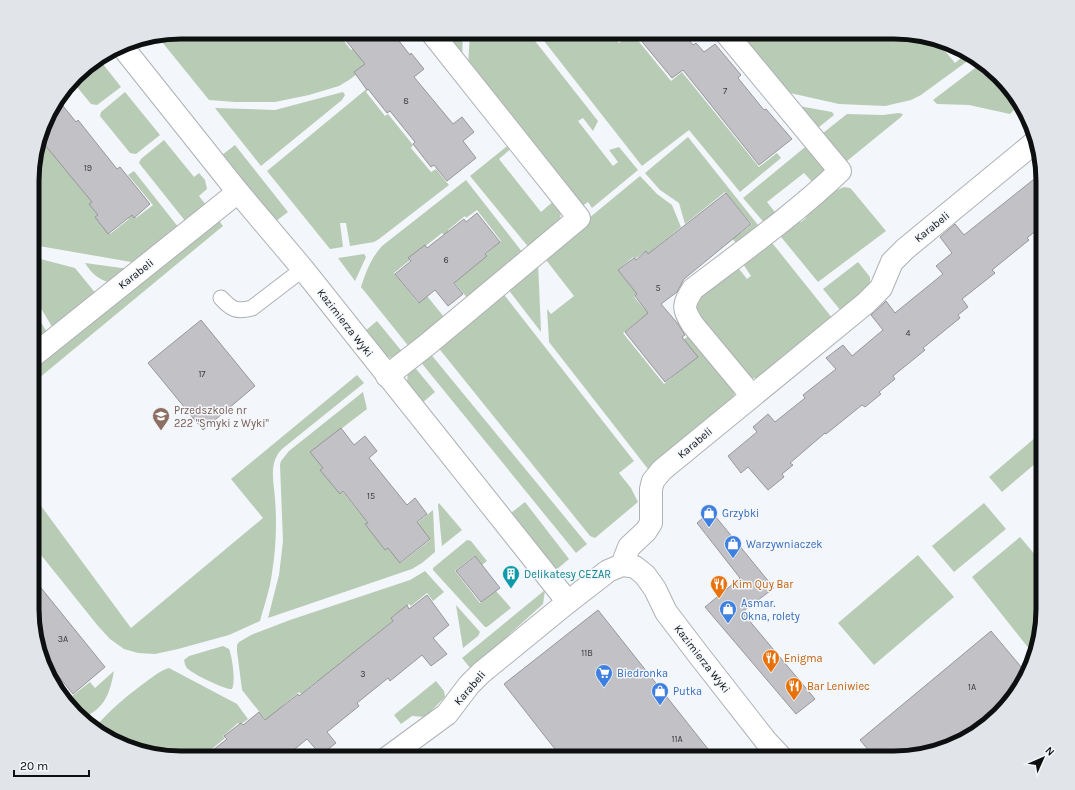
<svg xmlns="http://www.w3.org/2000/svg" width="1075" height="790" font-family="Karla,sans-serif">
<style>
.green{fill:#b8cbb5}
.building{fill:#c2c1c5;stroke:#97969a}
.lines{fill:none;stroke-linecap:round;stroke-linejoin:round}
.lane-casing{stroke:#aeb1b4;stroke-width:17}
.street-casing{stroke:#aeb1b4;stroke-width:24}
.lane{stroke:#fff;stroke-width:15}
.street{stroke:#fff;stroke-width:22}
.labels{text-anchor:middle;dominant-baseline:central;stroke-width:3;stroke-linejoin:round;paint-order:stroke}
.number-label{font-size:9px;fill:#3b3c3d}
.street-label{font-size:11px;fill:#0e0f10;stroke:#f3f7fb}
.education-label{font-size:11px;fill:#785e54;stroke:#f3f7fb;text-anchor:start}
.shop-label{font-size:11px;fill:#366cbe;stroke:#f3f7fb;text-anchor:start}
.culture-label{font-size:11px;fill:#0d838f;stroke:#f3f7fb;text-anchor:start}
.food-label{font-size:11px;fill:#c56008;stroke:#f3f7fb;text-anchor:start}
.rim{fill:none;stroke:#0e0f10;stroke-width:5}
</style>
<rect width="100%" height="100%" fill="#f3f7fb"/>
<g class="green">
<path d="M181 32H337L351 50 354 47 369 65 349 80 339 86 309 95 275 102H235L209 100 158 37Z"/>
<path d="M440 32H463L462 59Z"/>
<path d="M470 32H528L598 121 593 131 583 118 578 121 613 166 618 162 609 150 619 147 638 170 592 208 588 202 581 207 468 66Z"/>
<path d="M537 32H610L619 43 632 33 671 81 682 72 759 167 777 153 781 158 740 192 689 130 642 166Z"/>
<path d="M733 32H903L935 39 955 63 967 53 973 57 921 95 911 100 885 106 839 104 781 91Z"/>
<path d="M99 59 121 87 97 105 91 104 73 82 83 69Z"/>
<path d="M983 62 1002 84 1001 86 1018 106 1010 114 969 105 937 104 933 100Z"/>
<path d="M369 87 370 88 366 92 385 116 388 114 413 145 411 148 431 172 436 169 449 185 379 239 374 242 350 246 346 223H340L343 247 330 249 267 171Z"/>
<path d="M125 92 160 135 136 154 130 153 100 116 101 112Z"/>
<path d="M343 92 345 95 342 100 261 166 215 108 275 110Z"/>
<path d="M799 106 832 112 834 115 814 131Z"/>
<path d="M899 113 903 114 901 117 842 165 818 137 847 114 883 115Z"/>
<path d="M688 137 762 230 740 248 731 237 739 231 741 233 752 224 725 192 685 224 679 203 660 190 645 173Z"/>
<path d="M40 138 93 203 99 216 97 218 110 234 129 219 125 214 130 210 136 218 153 205 128 175 134 171 179 228 137 263 39 246 33 244V162Z"/>
<path d="M164 140 194 177 199 173 205 180 207 189 199 196 206 205 186 222 139 163 141 159Z"/>
<path d="M511 143 514 146 499 159 541 212 556 199 561 211 560 221 530 249 470 176Z"/>
<path d="M810 143 824 167 823 176 816 186 804 173 767 202 778 216 767 226 743 198Z"/>
<path d="M235 145 288 212 276 221 222 155Z"/>
<path d="M640 176 657 194 672 205 681 227 648 254 646 251 635 259 633 257 618 270 633 289 642 290 634 297 648 313 623 333 664 384 697 357 682 341 693 332 735 391 733 399 726 408 648 469 549 342 547 309 551 314 574 296 543 256Z"/>
<path d="M466 180 523 253 469 300 454 282 487 256 486 254 501 241 477 210 466 218 465 216 448 230 451 235 447 238 442 233 409 259 410 260 394 273 418 303 427 296 444 317 410 348 361 287C366 272 371 258 382 246Z"/>
<path d="M844 187 850 188 852 190 886 231 818 282 777 232 797 222H801L806 218 805 214 837 190Z"/>
<path d="M217 218 223 226 33 383V366Z"/>
<path d="M769 239 833 319 759 378H751L699 324 695 300 736 265 747 279 751 276 741 261Z"/>
<path d="M364 254 366 257 355 281 338 258Z"/>
<path d="M33 257 75 268 97 295 54 330 33 295Z"/>
<path d="M538 261 541 332 507 288Z"/>
<path d="M858 262 870 277V285L841 311 823 289Z"/>
<path d="M85 263 129 269 111 283C99 280 91 273 85 263Z"/>
<path d="M502 292 634 461 619 473 631 488 638 502 595 538 590 536 437 346Z"/>
<path d="M33 309 48 334 33 347Z"/>
<path d="M377 321 404 354 392 358 385 356 365 331Z"/>
<path d="M429 352 587 544 576 553 419 360Z"/>
<path d="M413 365 435 392 422 403 407 382 408 372Z"/>
<path d="M357 375 364 383 282 449C268 463 274 482 275 499 277 523 276 549 272 573 270 589 264 606 260 621L229 635 178 649 155 654 138 653 124 649 110 639 98 626 33 545V495L131 628 263 518 231 479Z"/>
<path d="M363 392 367 409 311 452 324 468 340 493 343 492 368 523 366 525 386 550 388 548 401 563 430 540 417 523 433 510 435 552 422 563 412 569 268 618 279 575 283 541 280 465 281 461 289 451Z"/>
<path d="M1043 431V457L1002 492 989 477Z"/>
<path d="M525 502 569 559 556 570 511 513Z"/>
<path d="M439 503 462 530 442 546 438 505Z"/>
<path d="M984 503 1006 529 954 572 932 546Z"/>
<path d="M1020 537 1043 564V618L1034 655 972 577Z"/>
<path d="M467 540 471 541 487 561 482 565 474 556 455 571 480 603 496 591 511 608 487 627H485L433 570V568Z"/>
<path d="M918 555 954 597 874 665 838 623Z"/>
<path d="M425 571 444 592 433 601 427 593 411 606 409 604 392 617 394 620 322 678V687L317 681 301 694 299 692 282 706 286 711 269 724 242 690 237 651V645L239 642 251 635 290 620 410 580Z"/>
<path d="M545 590 543 604 471 669 462 658Z"/>
<path d="M456 605 480 632 478 636 463 648Z"/>
<path d="M223 646 229 649C232 656 236 682 232 689H230C222 688 193 674 188 669 185 666 185 664 184 660L189 656Z"/>
<path d="M45 663 72 696 90 682 95 688 114 671C110 693 105 709 82 718L52 683Z"/>
<path d="M169 668 237 704 248 719 240 725 238 723 223 736 225 738 212 749 217 755 204 758H172L124 747 94 729C110 709 127 696 147 681 154 676 161 670 169 668Z"/>
<path d="M436 681 444 691 445 697 425 717 412 716 401 724 394 715Z"/>
</g>
<g class="building">
<path d="M339 32H392L410 55 411 53 424 69 414 77 453 124 462 117 474 132 463 141 476 158 447 181 434 165 431 167 413 144 415 142 390 111 387 113 368 89 367 90 354 72 365 64Z"/>
<path d="M634 32H683L693 45 696 43 704 52 715 44 741 75 738 78 764 110 766 109 792 139 759 165 683 70 672 78Z"/>
<path d="M59 101 76 122 78 120 117 169 120 167 150 204 134 218 132 215 108 234 95 217 98 215 89 204 92 202 40 139 48 115Z"/>
<path d="M1043 172V225L1027 238 1029 240 992 270 995 273 962 299 968 307 958 315 960 318 923 348 925 350 893 376 895 379 879 392 881 394 865 407 862 405 826 434 825 433 790 463 793 465 782 474 784 477 768 490 748 467 741 473 728 456 757 432 753 427 768 414 775 422 805 398 803 395 836 369 826 358 843 345 852 356 883 330 871 315 882 305 886 301 895 313 943 274 936 266 952 253 940 237 955 224 964 235Z"/>
<path d="M726 193 751 224 684 279 677 292 661 304 678 324 685 335 682 337 698 357 665 382 625 332 648 313 635 296 637 294 618 270 634 258 636 260 646 251 648 254Z"/>
<path d="M477 213 500 242 485 254 487 256 454 283 463 294 448 306 435 290 419 303 395 274 411 261 408 258 425 245 427 248 464 219 466 222Z"/>
<path d="M201 320 255 386 203 430 148 363Z"/>
<path d="M341 428 354 445 365 436 377 451 369 458 407 505 415 498 427 514 417 522 430 539 400 563 388 548 385 550 365 524 368 523 343 491 340 494 320 470 323 468 310 452Z"/>
<path d="M711 511 774 588 742 612 815 699 796 714 705 607 740 578 697 523Z"/>
<path d="M475 556 500 588 481 602 456 571Z"/>
<path d="M33 578 105 667 73 694 43 657 33 628Z"/>
<path d="M427 595 449 625 433 638 447 654 431 666 422 655 390 681 388 678 357 703 359 706 327 732 336 743 321 755 307 739 285 757 282 758H203L227 739 224 736 241 723 243 725 259 712 265 720 298 694 299 696 393 621 391 618 407 605 409 609Z"/>
<path d="M598 610 708 749 697 758H562L504 684Z"/>
<path d="M991 631 1027 674 1012 700 960 742 894 758H875L860 740Z"/>
</g>
<g class="lines">
<defs>
<path id="lane" d="M221 298C232 310 237 312 252 308L303 269"/>
<g id="street">
<path d="M725 32 840 171C795 214 743 251 693 289 683 305 682 308 693 325L752 396"/>
<path d="M121 45 238 192 303 269 568 602"/>
<path d="M33 356 238 192"/>
<path d="M387 376 428 344 579 218 431 32"/>
<path d="M622 565 635 567 645 575 655 589 666 612 698 654 766 741 782 758"/>
<path d="M387 758 447 714 469 685 481 673 568 602 608 571 622 565 629 547 646 531 651 523V489L653 481 662 470 866 303 881 288 892 262 905 249 1035 142"/>
</g>
</defs>
<use href="#lane" class="lane-casing"/>
<use href="#street" class="street-casing"/>
<use href="#lane" class="lane"/>
<use href="#street" class="street"/>
</g>
<defs>
<symbol id="school-pin" viewBox="-11 -11 22 30"><path d="M0 17L-7.5 6A9.5 9.5 0 1 1 7.5 6Z" fill="#8d6e63" stroke="#f3f7fb"/><path d="M0-5L7-2L0 1L-7-2ZM-4 1L0 2.5L4 1V4Q0 6-4 4Z" fill="#fff"/></symbol>
<symbol id="shop-pin" viewBox="-11 -11 22 30"><path d="M0 17L-7.5 6A9.5 9.5 0 1 1 7.5 6Z" fill="#3f7fe0" stroke="#f3f7fb"/><path d="M-5-2.5h2.3a2.7 3.5 0 0 1 5.4 0H5L5.5 6h-11ZM-1.5-2.5h3a1.5 2.3 0 0 0-3 0Z" fill="#fff"/></symbol>
<symbol id="building-pin" viewBox="-11 -11 22 30"><path d="M0 17L-7.5 6A9.5 9.5 0 1 1 7.5 6Z" fill="#0f9aa8" stroke="#f3f7fb"/><path d="M-4-6H4V6H1V3H-1V6H-4ZM-2.5-4.3h1.7v1.8h-1.7ZM.8-4.3h1.7v1.8H.8ZM-2.5-1h1.7V.8h-1.7ZM.8-1h1.7V.8H.8Z" fill="#fff"/></symbol>
<symbol id="restaurant-pin" viewBox="-11 -11 22 30"><path d="M0 17L-7.5 6A9.5 9.5 0 1 1 7.5 6Z" fill="#e8710a" stroke="#f3f7fb"/><path d="M-5-6h1v4h1v-4h1v4h1v-4h1v5L-1.5 .5V6h-2V.5L-5-1ZM5-6V6H3V1.5H1.5Q1.5-4 5-6Z" fill="#fff"/></symbol>
<symbol id="supermarket-pin" viewBox="-11 -11 22 30"><path d="M0 17L-7.5 6A9.5 9.5 0 1 1 7.5 6Z" fill="#3f7fe0" stroke="#f3f7fb"/><path d="M-6-5.5h2.5l.6 2H6L4.5 2H-2.5L-4.4-4H-6ZM-1.5 3.2a1.3 1.3 0 1 0 .1 0ZM3 3.2a1.3 1.3 0 1 0 .1 0Z" fill="#fff"/></symbol>
</defs>
<g fill-rule="evenodd">
<use href="#school-pin" x="151" y="406" width="20" height="27"/>
<use href="#shop-pin" x="699" y="503" width="20" height="27"/>
<use href="#shop-pin" x="723" y="534" width="20" height="27"/>
<use href="#building-pin" x="501" y="564" width="20" height="27"/>
<use href="#restaurant-pin" x="709" y="574" width="20" height="27"/>
<use href="#shop-pin" x="718" y="599" width="20" height="27"/>
<use href="#restaurant-pin" x="761" y="648" width="20" height="27"/>
<use href="#supermarket-pin" x="594" y="663" width="20" height="27"/>
<use href="#restaurant-pin" x="784" y="676" width="20" height="27"/>
<use href="#shop-pin" x="650" y="681" width="20" height="27"/>
</g>
<g class="labels">
<g class="number-label">
<text x="725" y="91">7</text>
<text x="406" y="101">8</text>
<text x="88" y="168">19</text>
<text x="446" y="260">6</text>
<text x="658" y="288">5</text>
<text x="908" y="333">4</text>
<text x="202" y="374">17</text>
<text x="371" y="496">15</text>
<text x="63" y="639">3A</text>
<text x="587" y="653">11B</text>
<text x="363" y="674">3</text>
<text x="972" y="687">1A</text>
<text x="677" y="739">11A</text>
</g>
<g class="street-label">
<text transform="translate(932 227) rotate(-39)">Karabeli</text>
<text transform="translate(136 274) rotate(-38)">Karabeli</text>
<text transform="translate(345 323) rotate(52)">Kazimierza Wyki</text>
<text transform="translate(695 443) rotate(-40)">Karabeli</text>
<text transform="translate(702 659) rotate(52)">Kazimierza Wyki</text>
<text transform="translate(470 688) rotate(-49)">Karabeli</text>
</g>
<g class="education-label">
<text x="174" y="410">Przedszkole nr<tspan x="174" dy="13">222 "Smyki z Wyki"</tspan></text>
</g>
<g class="shop-label">
<text x="722" y="513">Grzybki</text>
<text x="746" y="544">Warzywniaczek</text>
<text x="741" y="603">Asmar.<tspan x="741" dy="13">Okna, rolety</tspan></text>
<text x="617" y="673">Biedronka</text>
<text x="673" y="691">Putka</text>
</g>
<g class="culture-label">
<text x="524" y="574">Delikatesy CEZAR</text>
</g>
<g class="food-label">
<text x="732" y="584">Kim Quy Bar</text>
<text x="784" y="658">Enigma</text>
<text x="807" y="686">Bar Leniwiec</text>
</g>
</g>
<path d="M0 0H1075V790H0ZM181 39H894A142 142 0 0 1 1036 181V609A142 142 0 0 1 894 751H181A142 142 0 0 1 39 609V181A142 142 0 0 1 181 39Z" fill="#e1e4e8" fill-rule="evenodd"/>
<path class="rim" d="M181 39H894A142 142 0 0 1 1036 181V609A142 142 0 0 1 894 751H181A142 142 0 0 1 39 609V181A142 142 0 0 1 181 39Z"/>
<g transform="translate(1043 758) rotate(45)" stroke="#f3f7fb" stroke-width="3" paint-order="stroke">
<path d="M0-3L7 15L0 10L-7 15Z" fill="#0e0f10"/>
<text y="-6" font-size="11" font-weight="bold" text-anchor="middle" fill="#0e0f10">N</text>
</g>
<path d="M14 770v6h75v-6" fill="none" stroke="#0e0f10" stroke-width="2"/>
<text x="20" y="770" font-size="12" fill="#0e0f10" stroke="#f3f7fb" stroke-width="3" paint-order="stroke">20 m</text>
</svg>
